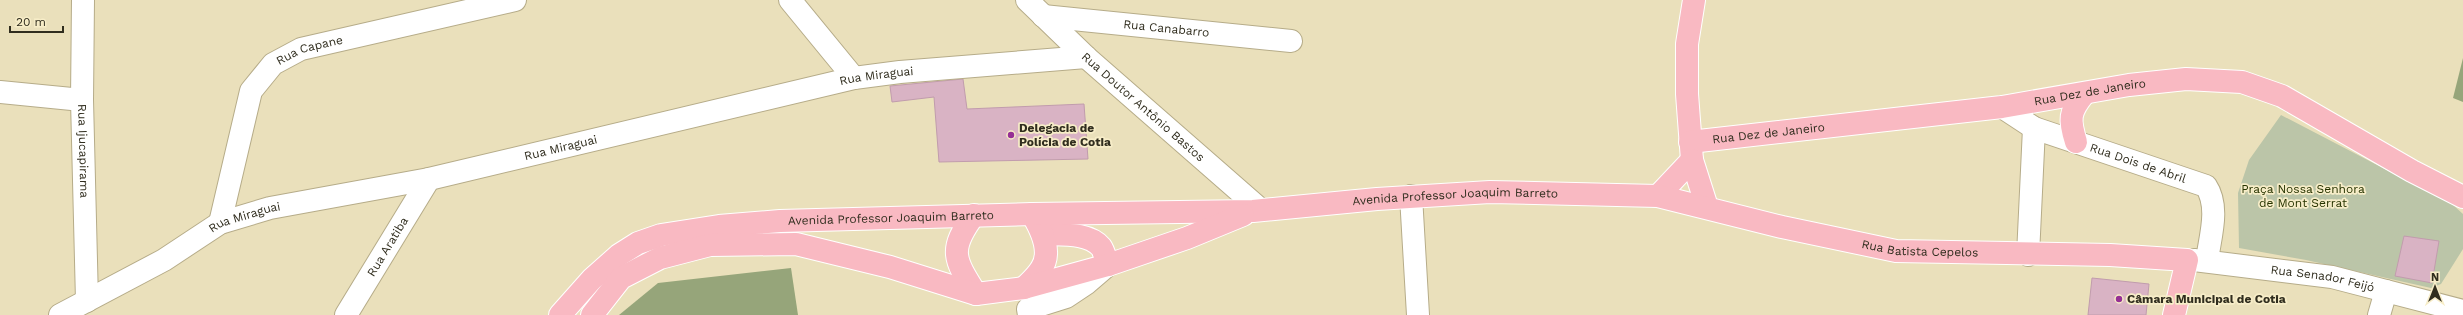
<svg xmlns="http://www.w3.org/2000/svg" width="2463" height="315" font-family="'Work Sans',sans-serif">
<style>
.green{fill:#bbc5a8}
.forest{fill:#96a57a}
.building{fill:#d9b3c4;stroke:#c19cad}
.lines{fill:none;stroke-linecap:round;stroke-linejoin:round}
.minor-casing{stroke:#b6ac89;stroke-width:24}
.major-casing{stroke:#fff;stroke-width:24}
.minor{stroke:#fff;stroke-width:22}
.major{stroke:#f9b9c2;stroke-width:22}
.poi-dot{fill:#963095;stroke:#f7edc8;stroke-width:1.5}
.labels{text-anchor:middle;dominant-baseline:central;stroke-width:3.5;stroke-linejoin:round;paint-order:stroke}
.street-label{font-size:12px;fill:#302d1e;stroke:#f7edc8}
.poi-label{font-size:12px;font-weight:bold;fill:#302d1e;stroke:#f7edc8;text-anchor:start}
.park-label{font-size:12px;fill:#273400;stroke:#f7edc8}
</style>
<rect width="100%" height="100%" fill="#eae0bb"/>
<path class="green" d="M2281 115 2452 204 2463 214V249L2441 284 2431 288 2306 260 2239 248 2238 193 2249 160Z"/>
<g class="forest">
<path d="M2463 58V102L2453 98Z"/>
<path d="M791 268 798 315H619L658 283Z"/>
</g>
<g class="building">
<path d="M963 79 967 109 1084 104 1088 159 939 162 934 97 892 102 890 86Z"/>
<path d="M2404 236 2439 241 2432 283 2395 276Z"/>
<path d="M2092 278 2149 284 2146 315H2088Z"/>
</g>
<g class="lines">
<defs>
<g id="minor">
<path id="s1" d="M83 0 82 100 87 301"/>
<path d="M790 0 854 78"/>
<path id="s2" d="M1027 0 1086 57 1261 210"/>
<path id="s3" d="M1043 16 1291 41"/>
<path d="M0 92 82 100"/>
<path id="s4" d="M2002 107 2034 128 2206 186C2220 207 2210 237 2207 260"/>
<path d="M1411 196 1418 315"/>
<path id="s5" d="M220 223 251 91 273 64 301 49 515 0"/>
<path d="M2028 255 2034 128"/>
<path id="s6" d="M2194 260 2332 277 2463 311"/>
<path id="s7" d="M60 315 164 260 220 223 270 208 429 179 854 78 900 72 1086 57"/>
<path id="s8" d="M346 315 429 179"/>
<path d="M1029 315 1028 309 1066 297 1087 283 1108 265"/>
<path d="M2379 315 2386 291"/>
</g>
<g id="major">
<path d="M1694 0 1687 44V94L1692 160 1707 207"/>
<path id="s9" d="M1690 142 2002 107 2129 85 2186 79 2242 82 2282 96 2412 171 2463 197"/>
<path d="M2076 142C2069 120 2069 112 2084 94"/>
<path d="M1658 196 1692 160"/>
<path d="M974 215C948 250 954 259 976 294"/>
<path d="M1043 234C1061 235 1088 232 1101 247 1104 251 1106 260 1108 265"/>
<path d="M1024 288C1030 282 1037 276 1041 269 1053 252 1041 229 1032 214"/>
<path id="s10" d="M560 315 592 279 619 255 638 243 661 235 719 226 780 221 1032 214 1253 211 1377 199 1490 192 1658 196 1782 227 1896 251 2110 255 2187 260 2174 315"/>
<path d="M592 315 621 278 660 258 710 245 796 244 890 267 976 294 1024 288 1108 265 1187 238 1243 215"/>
</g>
</defs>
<use href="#minor" class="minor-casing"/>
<use href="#major" class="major-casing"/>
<use href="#minor" class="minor"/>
<use href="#major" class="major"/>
</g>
<g class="poi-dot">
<circle cx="1011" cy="135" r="4"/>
<circle cx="2119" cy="299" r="4"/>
</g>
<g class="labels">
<g class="street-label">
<text stroke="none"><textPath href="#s3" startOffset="124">Rua Canabarro</textPath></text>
<text stroke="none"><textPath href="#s5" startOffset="210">Rua Capane</textPath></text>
<text stroke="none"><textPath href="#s7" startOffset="858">Rua Miraguai</textPath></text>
<text stroke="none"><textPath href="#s9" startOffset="403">Rua Dez de Janeiro</textPath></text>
<text stroke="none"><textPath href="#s2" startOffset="158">Rua Doutor Antônio Bastos</textPath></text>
<text stroke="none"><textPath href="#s9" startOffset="79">Rua Dez de Janeiro</textPath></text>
<text stroke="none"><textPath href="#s7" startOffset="534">Rua Miraguai</textPath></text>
<text stroke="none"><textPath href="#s1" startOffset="151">Rua Ijucapirama</textPath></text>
<text stroke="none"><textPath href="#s4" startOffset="148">Rua Dois de Abril</textPath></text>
<text stroke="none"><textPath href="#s10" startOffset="927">Avenida Professor Joaquim Barreto</textPath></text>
<text stroke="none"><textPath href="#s10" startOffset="362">Avenida Professor Joaquim Barreto</textPath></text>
<text stroke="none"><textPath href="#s7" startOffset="210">Rua Miraguai</textPath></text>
<text stroke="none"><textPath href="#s8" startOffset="80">Rua Aratiba</textPath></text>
<text stroke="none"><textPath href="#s10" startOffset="1398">Rua Batista Cepelos</textPath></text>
<text stroke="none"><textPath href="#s6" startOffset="130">Rua Senador Feijó</textPath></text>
</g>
<g class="poi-label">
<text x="1019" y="128">Delegacia de<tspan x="1019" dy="14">Polícia de Cotia</tspan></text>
<text x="2127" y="299">Câmara Municipal de Cotia</text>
</g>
<g class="park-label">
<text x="2303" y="189">Praça Nossa Senhora<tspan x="2303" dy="14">de Mont Serrat</tspan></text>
</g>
</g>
<g transform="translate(2435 287)" stroke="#f7edc8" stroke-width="3" paint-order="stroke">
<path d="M0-3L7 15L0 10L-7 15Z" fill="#302d1e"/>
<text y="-6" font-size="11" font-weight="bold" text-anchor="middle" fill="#302d1e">N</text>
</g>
<path d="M10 26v6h53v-6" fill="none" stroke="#302d1e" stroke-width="2"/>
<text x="16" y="26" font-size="12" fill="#302d1e" stroke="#f7edc8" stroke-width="3" paint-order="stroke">20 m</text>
</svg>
